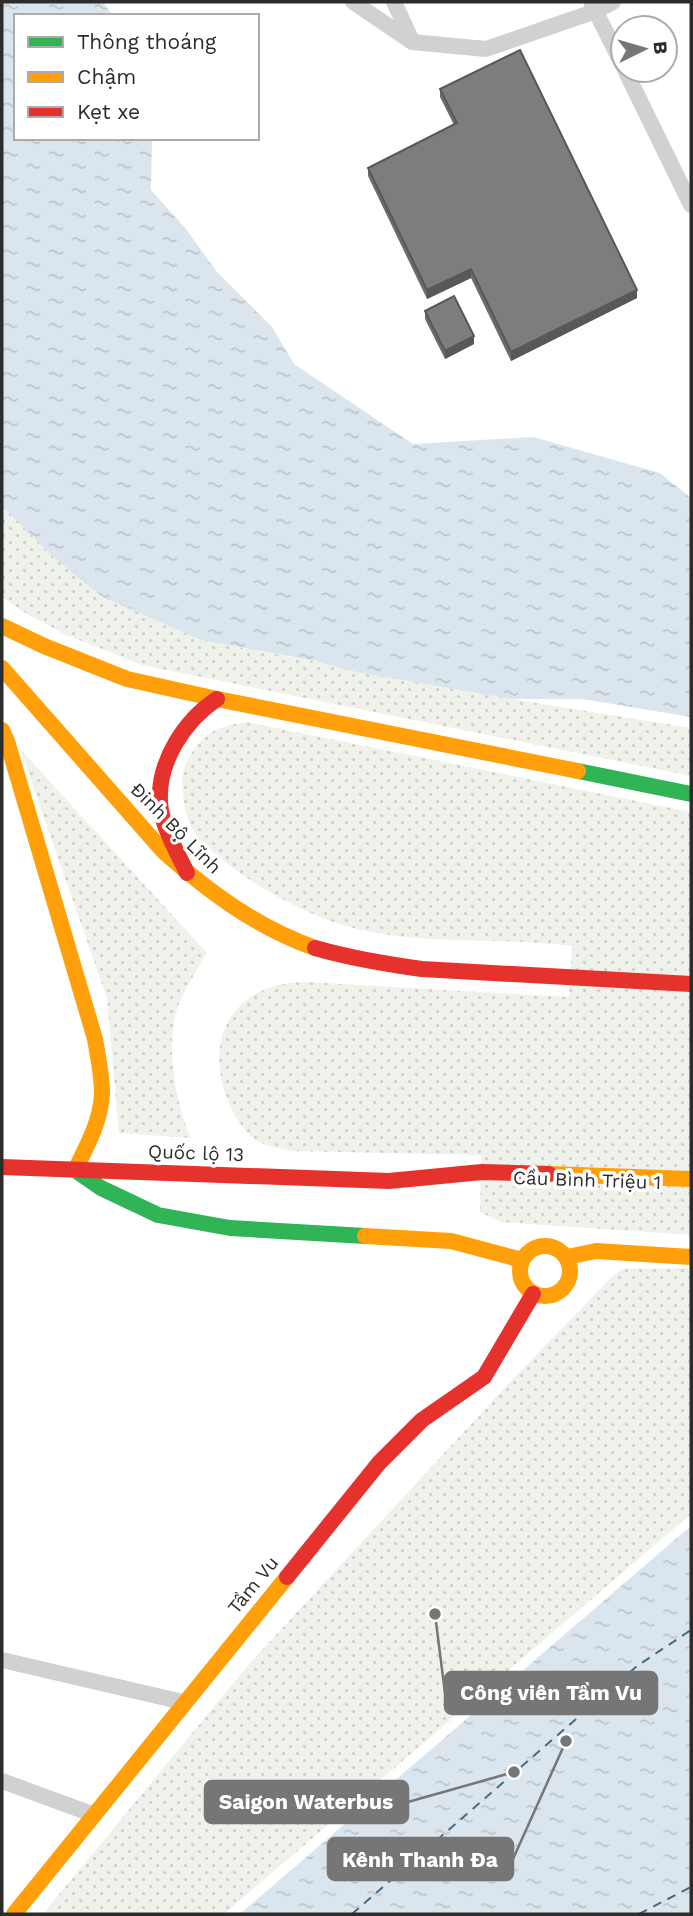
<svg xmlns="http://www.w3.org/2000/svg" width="693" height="1916" font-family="'Work Sans',sans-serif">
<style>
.green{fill:url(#green-dots)}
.water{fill:url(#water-ripples)}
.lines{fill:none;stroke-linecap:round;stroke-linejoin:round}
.ferry{stroke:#456a83;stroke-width:2;stroke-dasharray:9 7;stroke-linecap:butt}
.lane{stroke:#d1d1d1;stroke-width:16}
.fast{stroke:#30b455;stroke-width:16}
.slow{stroke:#ff9f0a;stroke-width:16}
.jam{stroke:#e5322d;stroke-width:16}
.wall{fill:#6c6c6c}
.shaded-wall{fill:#585858}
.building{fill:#7d7d7d;stroke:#585858;stroke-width:2}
.labels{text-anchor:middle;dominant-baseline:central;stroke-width:7;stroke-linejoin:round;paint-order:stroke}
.street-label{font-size:19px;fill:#2c2c2c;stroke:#fff}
.leader{fill:none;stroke:#767676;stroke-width:2.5}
.callout-dot{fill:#767676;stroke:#fff;stroke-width:2.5}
.callout{fill:#767676;stroke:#767676;stroke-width:2.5}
.callout-label{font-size:21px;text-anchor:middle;font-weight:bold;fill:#fff}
</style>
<defs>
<pattern id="green-dots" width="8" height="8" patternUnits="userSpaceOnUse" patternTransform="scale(1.75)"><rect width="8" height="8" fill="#eff2eb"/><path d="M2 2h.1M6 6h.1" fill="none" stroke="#cdd0ca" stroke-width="1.8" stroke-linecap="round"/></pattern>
<pattern id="water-ripples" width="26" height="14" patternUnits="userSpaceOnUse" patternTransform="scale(1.75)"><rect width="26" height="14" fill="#dae5ee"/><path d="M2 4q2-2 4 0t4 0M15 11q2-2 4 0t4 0" fill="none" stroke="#bbc5cc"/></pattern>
</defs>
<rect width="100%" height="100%" fill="#fff"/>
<g class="green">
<path d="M2 505 47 551 201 640 512 699 691 728V776L142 665 64 634 27 614 2 597Z"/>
<path d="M247 722 691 812V1235L501 1222 480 1212 481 1155 292 1151C278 1148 263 1147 251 1136 239 1125 229 1106 224 1090 206 1028 241 982 306 982L569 997 572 946C486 935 398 950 315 915 280 900 225 868 200 839 189 827 185 811 183 795 182 783 181 770 188 759 205 731 215 727 247 722Z"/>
<path d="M20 749 207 953C197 970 185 988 178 1006 165 1042 175 1104 191 1138L119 1133 107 998Z"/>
<path d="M691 1268V1514L224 1914H43L250 1663 511 1381 613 1276 623 1269Z"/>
</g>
<g class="water">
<path d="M2 2H103L113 16H16V138H152L151 190 186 229 217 272 272 327 294 364 413 444 533 437 660 473 691 498V717L583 699H512L357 672 315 661 201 640 103 597 76 576 47 551 5 509 2 505Z"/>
<path d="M691 1526V1914H240L643 1567Z"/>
</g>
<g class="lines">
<g class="ferry">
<path d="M352 1914 637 1666 691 1630"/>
<path d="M639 1914 691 1887"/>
</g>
<g class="lane">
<path d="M353 2 412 42 486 49 596 11 613 2"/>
<path d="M394 2 412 41"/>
<path d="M592 4 623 66"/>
<path d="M625 70 691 205"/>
<path d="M2 1660 183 1702"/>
<path d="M2 1781 92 1814"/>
</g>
<g class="fast">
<path d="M578 771 691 794"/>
<path d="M75 1170 101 1188 158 1215 230 1228 365 1236"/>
</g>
<g class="slow">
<path d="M2 626 44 646 127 679 217 699 578 771"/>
<path d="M2 668 163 851C209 892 256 927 315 948"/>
<path d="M2 730 7 741 95 1039C98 1057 102 1075 102 1093 101 1121 87 1146 75 1170"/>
<path d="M549 1174 691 1179"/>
<path d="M365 1236 451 1241 522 1260"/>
<circle cx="545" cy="1271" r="25"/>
<path d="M567 1257 596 1251 691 1257"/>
<path d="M14 1914 287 1577"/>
</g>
<g class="jam">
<path d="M187 873C177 851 161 826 160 801 158 761 185 720 217 699"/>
<path d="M315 948C350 958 385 964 422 969L691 984"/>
<path d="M2 1167 389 1181 482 1172 549 1174"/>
<path d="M287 1577 379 1463 422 1420 484 1377 533 1294"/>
</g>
</g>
<g class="wall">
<path d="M440 89 637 298 511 361 471 278 427 299 368 176V168L454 125 440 97Z"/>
<path d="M425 311 474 344 445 359 425 319Z"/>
</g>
<g class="shaded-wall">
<path d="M471 269V278L427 299V290Z"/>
<path d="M637 290V298L511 361V352Z"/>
<path d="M474 336V344L445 359V351Z"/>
</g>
<g class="building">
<path d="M520 50 637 290 511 352 471 269 427 290 368 168 457 123 440 89Z"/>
<path d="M454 296 474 336 445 351 425 311Z"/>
</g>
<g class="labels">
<g class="street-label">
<text transform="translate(176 828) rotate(45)">Đinh Bộ Lĩnh</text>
<text transform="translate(196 1153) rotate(2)">Quốc lộ 13</text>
<text transform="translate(587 1180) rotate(2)">Cầu Bình Triệu 1</text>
<text transform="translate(253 1585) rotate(-51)">Tầm Vu</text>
</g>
</g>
<path class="leader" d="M435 1614L445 1693M514 1772L408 1802M566 1741L513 1859"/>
<g class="callout-dot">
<circle cx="435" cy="1614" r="7"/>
<circle cx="514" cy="1772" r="7"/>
<circle cx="566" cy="1741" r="7"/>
</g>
<g class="callout">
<rect x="445" y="1672" width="212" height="42" rx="7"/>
<rect x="205" y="1781" width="203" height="42" rx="7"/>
<rect x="328" y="1838" width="185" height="42" rx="7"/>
</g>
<g class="callout-label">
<text x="551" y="1700">Công viên Tầm Vu</text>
<text x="306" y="1809">Saigon Waterbus</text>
<text x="420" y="1867">Kênh Thanh Đa</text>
</g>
<rect width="693" height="1916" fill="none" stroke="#2c2c2c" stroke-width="7"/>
<rect x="14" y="14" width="245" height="126" fill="#ffffff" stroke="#ababab" stroke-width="2"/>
<rect x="28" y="37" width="35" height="10" fill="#30b455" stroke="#ababab" stroke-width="2"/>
<text x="77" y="49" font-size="21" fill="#2c2c2c">Thông thoáng</text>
<rect x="28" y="72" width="35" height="10" fill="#ff9f0a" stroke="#ababab" stroke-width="2"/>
<text x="77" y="84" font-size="21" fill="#2c2c2c">Chậm</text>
<rect x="28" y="107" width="35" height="10" fill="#e5322d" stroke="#ababab" stroke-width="2"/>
<text x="77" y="119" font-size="21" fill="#2c2c2c">Kẹt xe</text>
<g transform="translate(644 49) rotate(85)"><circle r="33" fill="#ffffff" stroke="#ababab" stroke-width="2"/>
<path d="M0-5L12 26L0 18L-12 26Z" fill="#767676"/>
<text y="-10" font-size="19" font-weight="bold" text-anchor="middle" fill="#2c2c2c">B</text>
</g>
</svg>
